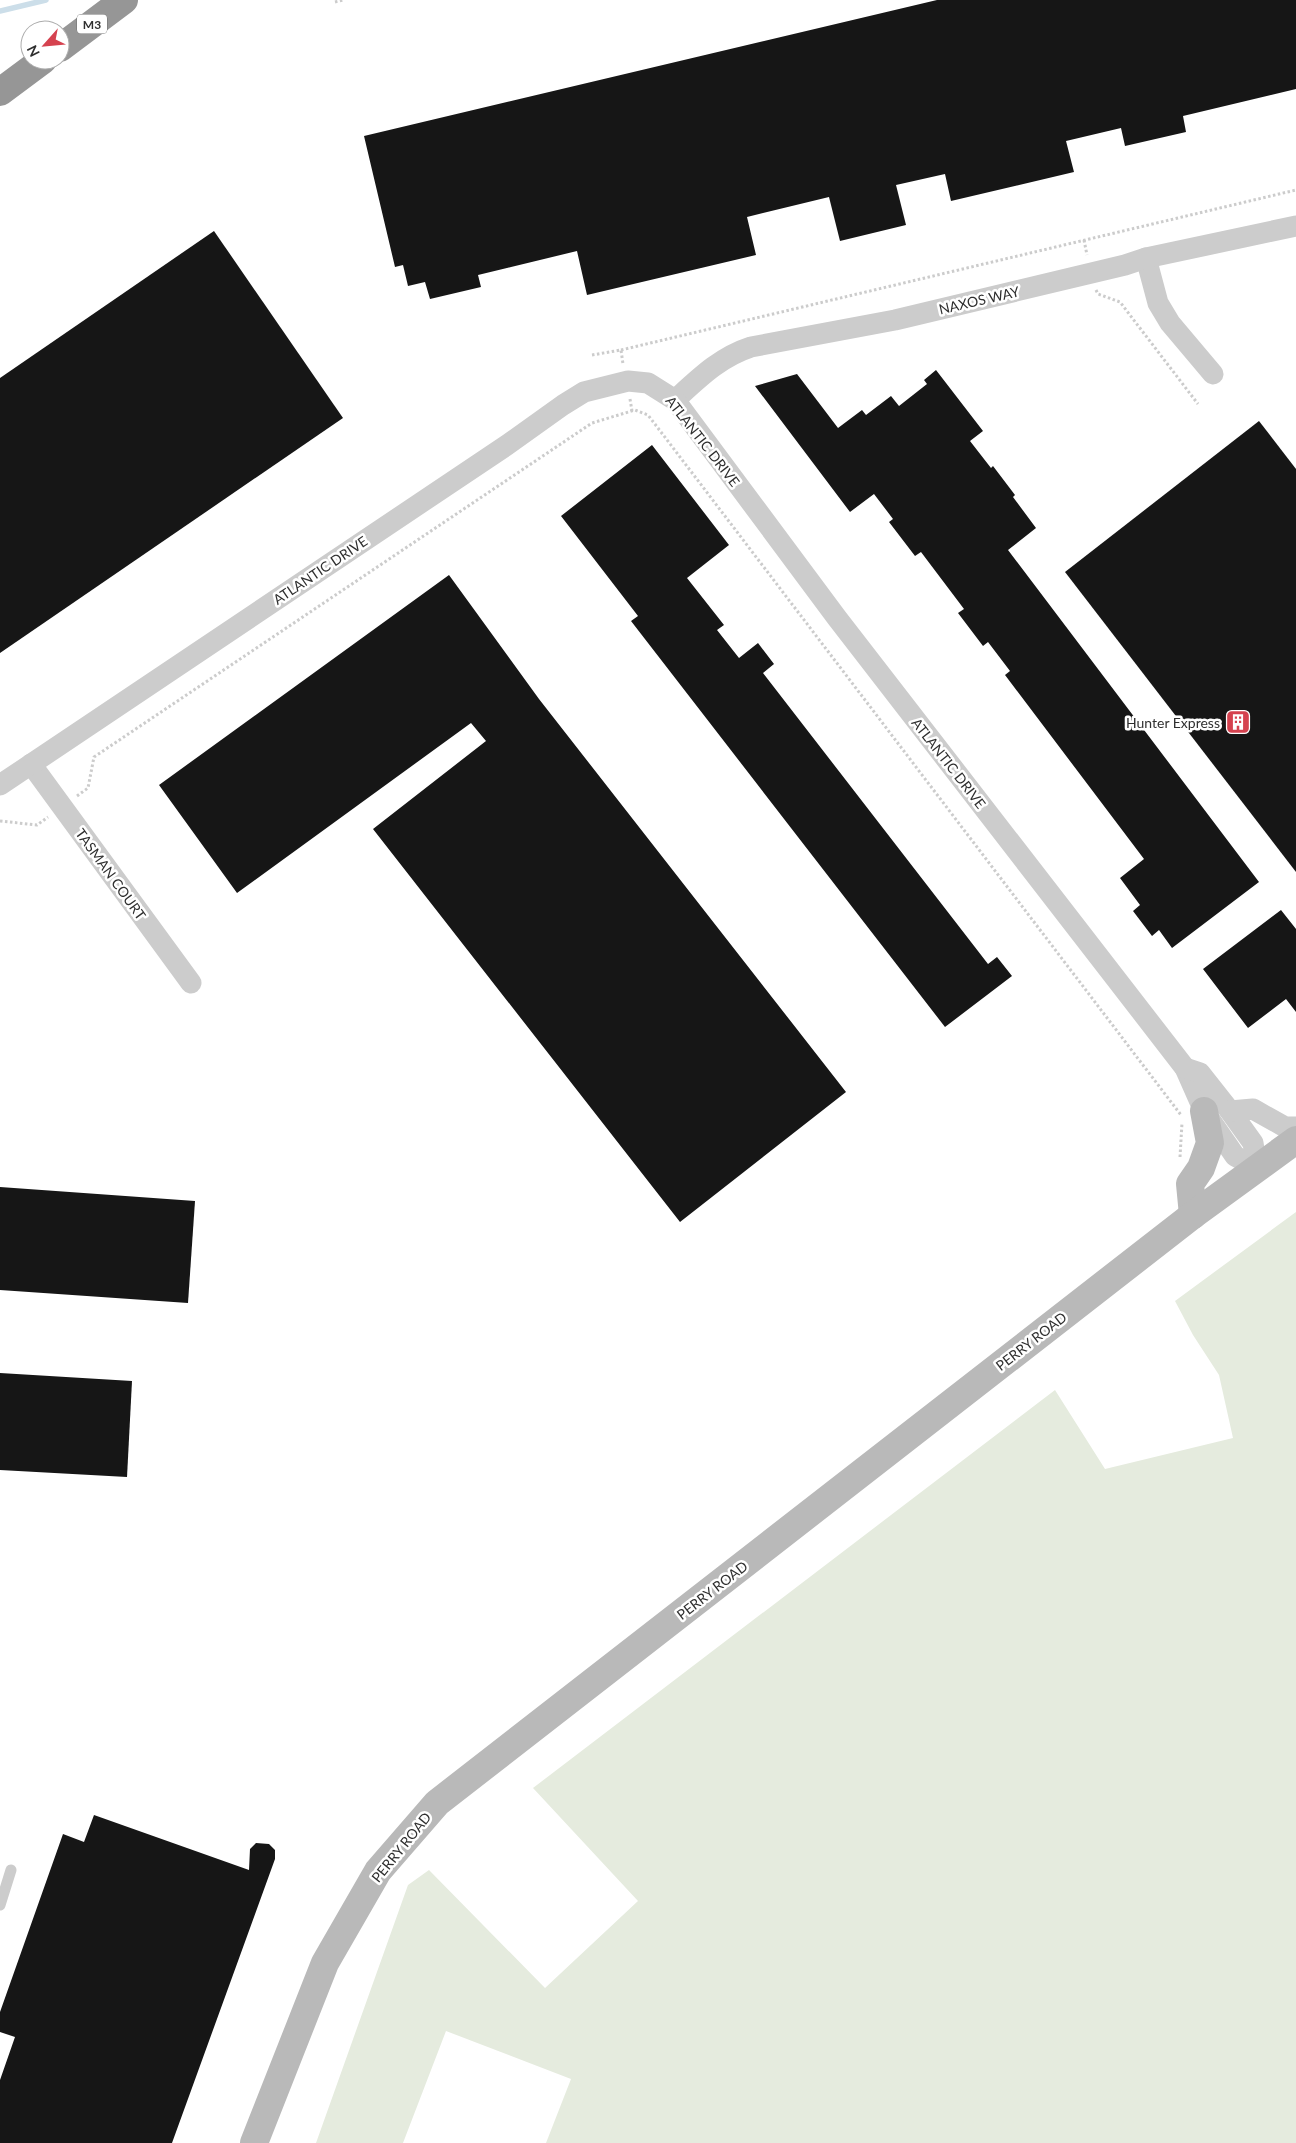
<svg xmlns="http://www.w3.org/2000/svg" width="1296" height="2143" font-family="Lato,sans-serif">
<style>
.green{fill:#e5ebde}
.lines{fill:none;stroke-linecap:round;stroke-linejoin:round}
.stream{stroke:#ccdee9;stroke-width:5.5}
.building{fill:#161616}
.path{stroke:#ccc;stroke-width:3;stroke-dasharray:2.5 2.5;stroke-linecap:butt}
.lane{stroke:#ccc;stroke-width:11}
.street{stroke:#ccc;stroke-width:21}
.secondary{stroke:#b9b9b9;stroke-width:28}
.highway{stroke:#969696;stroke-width:28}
.labels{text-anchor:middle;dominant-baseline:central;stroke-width:5;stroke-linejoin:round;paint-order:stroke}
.shield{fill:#fff;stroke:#6d6d6d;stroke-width:1}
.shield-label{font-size:12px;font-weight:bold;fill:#2f2f2f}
.street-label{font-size:14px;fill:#2f2f2f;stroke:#fff}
.poi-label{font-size:14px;fill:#2f2f2f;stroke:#fff;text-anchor:end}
</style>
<rect width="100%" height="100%" fill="#fff"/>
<path class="green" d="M1296 1212V2143H546L571 2079 446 2031 403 2143H316L408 1885 429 1870 545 1988 638 1901 533 1788 1055 1390 1105 1469 1233 1438 1219 1375 1193 1335 1175 1301Z"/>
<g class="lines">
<path class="stream" d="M0 11 46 0"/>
</g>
<g class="building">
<path d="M937 0H1296V89L1183 116 1186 132 1125 146 1121 128 1066 141 1074 172 951 201 945 174 896 185 906 225 840 241 829 197 747 217 756 255 587 295 577 251 478 275 481 287 430 299 425 282 408 286 403 265 395 267 364 136Z"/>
<path d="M214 231 343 418 0 653V378Z"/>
<path d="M936 370 983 431 970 441 991 468 993 466 1015 495 1013 497 1036 528 1008 550 1259 882 1172 948 1159 930 1152 936 1133 911 1140 905 1120 878 1144 859 1005 675 1010 671 988 642 983 646 958 613 964 609 921 552 915 556 889 522 893 519 874 494 850 512 755 386 797 374 838 428 862 410 866 415 891 396 899 406 927 384 924 380Z"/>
<path d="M1259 421 1296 469V872L1065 572Z"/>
<path d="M652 445 729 545 687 578 724 625 717 630 739 658 758 643 774 664 763 673 988 964 997 957 1012 976 945 1027 631 621 638 616 561 516Z"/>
<path d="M449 575 539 699 846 1092 680 1222 373 829 486 741 471 723 237 893 159 785Z"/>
<path d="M1281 910 1296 929V1012L1286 999 1248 1028 1203 969Z"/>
<path d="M0 1187 195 1201 188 1303 0 1290Z"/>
<path d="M0 1373 132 1381 127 1477 0 1470Z"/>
<path d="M94 1815 249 1870 250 1849 256 1843 269 1844 275 1850V1859L172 2143H0V2080L15 2037 0 2032V2012L63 1834 84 1842Z"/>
</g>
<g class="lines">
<g class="path">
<path d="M335 2 343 0"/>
<path d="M1084 240 1087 255"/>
<path d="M1096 290 1098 294 1120 302 1198 404"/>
<path d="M621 350 1296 190"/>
<path d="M592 355 621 350 623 364"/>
<path d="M630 399 632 411"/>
<path d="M77 796 88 788 94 757 592 423 635 410 648 415 1181 1115"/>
<path d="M0 821 37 825 48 817"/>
<path d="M1180 1157 1182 1123"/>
</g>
<path class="lane" d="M0 1905 11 1870"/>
<g class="street">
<path d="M1146 258 1158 303 1170 323 1213 374"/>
<path d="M675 400C699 378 720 357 751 347L895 320 1125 265 1146 258 1296 226"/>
<path d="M31 764 191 983"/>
<path d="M0 785 507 445 563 405 584 392 628 381 648 383 675 400 837 618 1185 1068 1204 1111 1235 1156 1257 1168"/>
<path d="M1185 1068 1200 1073 1230 1111 1253 1143 1257 1168"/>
<path d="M1230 1111 1253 1109 1285 1127H1296"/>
</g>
<g class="secondary">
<path d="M1193 1215 1190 1184 1201 1168 1210 1143 1204 1111"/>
<path d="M254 2143 325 1963 378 1871 437 1803 1193 1215 1296 1140"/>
</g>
<g class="highway">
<path d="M60 48 124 0"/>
<path d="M0 92 43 60"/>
</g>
</g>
<defs>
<symbol id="building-square" viewBox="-11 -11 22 22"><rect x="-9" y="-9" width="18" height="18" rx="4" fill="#d5424f" stroke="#fff"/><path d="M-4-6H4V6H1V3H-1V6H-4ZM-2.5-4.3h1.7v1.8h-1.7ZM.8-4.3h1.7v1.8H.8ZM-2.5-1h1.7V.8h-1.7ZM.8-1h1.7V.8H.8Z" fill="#fff"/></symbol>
</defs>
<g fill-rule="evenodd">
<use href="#building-square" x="1224" y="708" width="28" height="28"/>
</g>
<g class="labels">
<rect class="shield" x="77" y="14.5" width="30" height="19" rx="4"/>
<g class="shield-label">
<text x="92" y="24">M3</text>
</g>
<g class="street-label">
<text transform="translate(979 300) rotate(-13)">NAXOS WAY</text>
<text transform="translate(703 441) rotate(52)">ATLANTIC DRIVE</text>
<text transform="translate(320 570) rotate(-34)">ATLANTIC DRIVE</text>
<text transform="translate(949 763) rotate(52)">ATLANTIC DRIVE</text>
<text transform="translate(111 874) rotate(54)">TASMAN COURT</text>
<text transform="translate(1031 1341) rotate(-38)">PERRY ROAD</text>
<text transform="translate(712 1590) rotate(-38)">PERRY ROAD</text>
<text transform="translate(401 1847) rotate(-51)">PERRY ROAD</text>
</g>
<g class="poi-label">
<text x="1220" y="722">Hunter Express</text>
</g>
</g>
<g transform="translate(45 45) rotate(243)"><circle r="24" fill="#ffffff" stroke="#acacac"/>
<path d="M0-4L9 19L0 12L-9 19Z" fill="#d5424f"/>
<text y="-8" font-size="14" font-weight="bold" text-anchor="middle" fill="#2f2f2f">N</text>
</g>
</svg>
